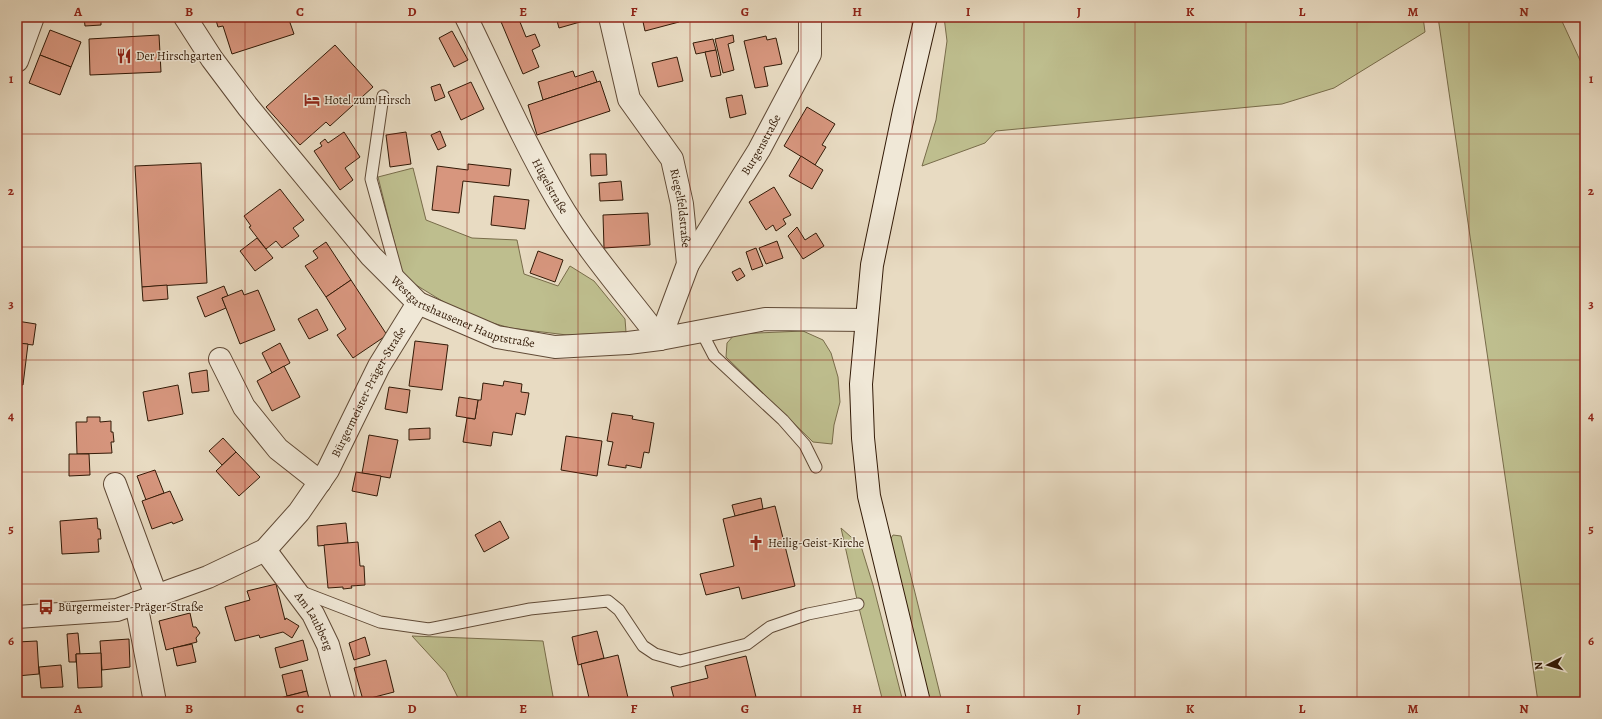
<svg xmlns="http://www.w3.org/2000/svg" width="1602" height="719" font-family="Alegreya,serif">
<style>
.green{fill:#bebe8e;stroke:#786c4a}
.building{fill:#d7967e;stroke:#321a07}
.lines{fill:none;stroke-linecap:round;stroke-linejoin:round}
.service-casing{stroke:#604a36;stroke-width:13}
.minor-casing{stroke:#604a36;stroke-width:24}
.secondary-casing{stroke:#321a07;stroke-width:24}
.service{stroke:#f0e8d7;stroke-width:11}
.minor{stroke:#f0e8d7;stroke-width:22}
.secondary{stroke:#f0e8d7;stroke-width:22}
.grid{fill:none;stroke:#8f2418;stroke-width:1;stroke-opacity:0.55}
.labels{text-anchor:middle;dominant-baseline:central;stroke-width:3;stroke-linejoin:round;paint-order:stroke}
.poi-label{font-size:12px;fill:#321a07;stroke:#f0e8d7;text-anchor:start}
.street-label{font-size:12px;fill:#321a07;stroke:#f0e8d7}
.neatline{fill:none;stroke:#8f2418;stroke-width:1.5}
.grid-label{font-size:13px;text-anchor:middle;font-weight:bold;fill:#8f2418}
</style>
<rect width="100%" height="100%" fill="#e8dbc2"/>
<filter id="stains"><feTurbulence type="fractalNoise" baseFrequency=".005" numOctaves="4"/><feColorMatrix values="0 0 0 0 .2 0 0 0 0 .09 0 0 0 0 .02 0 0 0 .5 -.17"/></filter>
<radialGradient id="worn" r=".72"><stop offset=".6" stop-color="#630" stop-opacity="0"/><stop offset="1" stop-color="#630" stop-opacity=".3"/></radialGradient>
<g class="green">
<path d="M944 17H1423L1425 32 1334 88 1282 104 996 131 985 143 922 166 936 120 947 41Z"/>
<path d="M1438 17H1560L1585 71V702H1538Z"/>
<path d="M413 168 426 220 472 238 517 240 524 274 558 286 570 266 594 281 625 319 626 332 567 335 510 328 465 315 403 277 378 177Z"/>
<path d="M803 331 823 340 831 353 838 377 840 402 834 425 832 444 813 442 726 357 727 343 735 334Z"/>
<path d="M841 528 861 546 873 585 903 702H883L858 604Z"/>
<path d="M893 535 901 536 942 702H929L890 540Z"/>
<path d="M412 636 543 641 554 702H460L446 673Z"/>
</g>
<g class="building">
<path d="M84 17H101V25L85 26Z"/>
<path d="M215 17H288L294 34 232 54 223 26 218 27Z"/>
<path d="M499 17H518L526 37 535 34 540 46 532 50 539 67 523 74Z"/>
<path d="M556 17H594V18L559 28Z"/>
<path d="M642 17H678L679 22 645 31Z"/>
<path d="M50 30 81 42 71 67 40 55Z"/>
<path d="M452 31 468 60 454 67 439 38Z"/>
<path d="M159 35 161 72 90 75 89 39Z"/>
<path d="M733 35 734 42 728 44 734 70 723 73 715 39Z"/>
<path d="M766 36 767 40 776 38 782 64 764 67 768 86 755 88 744 41Z"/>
<path d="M713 39 716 50 696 54 693 43Z"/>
<path d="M335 45 373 87 330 126 326 122 300 145 266 107Z"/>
<path d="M716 50 721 75 711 77 705 52Z"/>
<path d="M40 55 71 67 60 95 29 83Z"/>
<path d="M677 57 683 81 658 87 652 63Z"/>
<path d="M573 71 575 77 593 71 597 82 543 100 538 82Z"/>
<path d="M600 81 610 111 537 135 528 105Z"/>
<path d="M471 82 484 109 461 120 448 92Z"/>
<path d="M440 84 445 97 435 101 431 87Z"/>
<path d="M742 95 746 114 730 118 726 98Z"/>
<path d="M807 107 835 124 822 145 826 147 815 165 784 146Z"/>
<path d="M440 131 446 146 438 150 431 135Z"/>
<path d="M344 132 360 157 345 168 353 180 340 190 314 151 322 146 320 143 325 139 328 143Z"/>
<path d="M406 132 411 164 390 167 386 135Z"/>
<path d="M590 154H606L607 175 591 176Z"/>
<path d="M801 156 823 170 812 189 789 176Z"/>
<path d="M201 163 207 283 142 287 135 166Z"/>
<path d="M468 164 511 169 509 186 463 181 459 213 432 210 437 166 468 170Z"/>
<path d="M621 181 623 200 600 201 599 183Z"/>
<path d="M774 187 791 215 783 219 786 224 776 231 773 225 766 230 749 202Z"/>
<path d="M280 189 304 220 293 228 299 236 282 248 276 241 266 249 249 227 251 226 244 216Z"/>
<path d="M494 196 529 200 525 229 491 225Z"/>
<path d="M648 213 650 245 604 248 603 215Z"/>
<path d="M797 227 805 240 816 233 824 246 803 259 788 236Z"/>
<path d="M257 238 273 258 255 271 240 251Z"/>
<path d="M777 241 783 258 766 264 759 248Z"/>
<path d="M326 242 351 280 326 297 305 266 318 258 313 251Z"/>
<path d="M756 248 763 266 752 270 746 252Z"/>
<path d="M538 251 563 260 555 282 530 273Z"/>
<path d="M740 268 745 276 737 281 732 272Z"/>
<path d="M351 280 387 335 353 358 337 335 346 329 326 297Z"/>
<path d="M167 285 168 299 143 301 142 287Z"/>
<path d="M224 286 228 296 222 298 226 308 205 317 197 297Z"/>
<path d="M242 290 244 295 258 290 275 330 240 344 222 298Z"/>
<path d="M317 309 328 330 309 339 298 319Z"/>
<path d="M17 321 36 324 33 345 17 343Z"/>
<path d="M415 341 448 345 442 390 409 386Z"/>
<path d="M17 343 28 344 23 385 17 384Z"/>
<path d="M280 343 290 363 272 373 262 353Z"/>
<path d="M284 366 300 397 272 411 257 381Z"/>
<path d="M207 370 209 391 192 393 189 373Z"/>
<path d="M504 381 522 384 521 392 529 393 525 415 516 413 512 435 493 432 491 446 463 442 467 418 475 419 478 400H481L483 383 503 386Z"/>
<path d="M178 385 183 414 148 421 143 392Z"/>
<path d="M389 387 410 390 407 413 385 409Z"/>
<path d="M459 397 478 400 475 419 456 416Z"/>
<path d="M17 408 21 409 19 428H17Z"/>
<path d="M612 413 633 416 632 419 654 423 649 453 644 452 641 468 626 465V468L608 465 613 442 607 441Z"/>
<path d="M87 417H100V422L111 421V432H113L114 442H111L112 453 77 454 76 422H87Z"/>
<path d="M430 428V439L409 440V429Z"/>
<path d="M369 435 398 440 390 478 362 473Z"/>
<path d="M566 436 602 441 597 476 561 470Z"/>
<path d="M223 438 236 452 222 465 209 451Z"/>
<path d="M236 452 260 477 239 496 216 471Z"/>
<path d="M69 454H89L90 475 69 476Z"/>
<path d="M155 470 164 493 146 500 137 476Z"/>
<path d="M356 472 381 476 377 496 352 491Z"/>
<path d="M170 491 183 520 173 524 172 522 152 529 142 501Z"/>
<path d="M761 498 763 509 735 516 732 505Z"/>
<path d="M775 506 795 586 742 599 739 587 706 595 700 574 734 566 723 519Z"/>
<path d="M97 518 98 529H100L101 539H98L99 552 62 554 60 521Z"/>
<path d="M500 521 509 538 484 552 475 535Z"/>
<path d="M346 523 348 543 318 546 317 526Z"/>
<path d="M358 542 360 566H364L365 585 351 586 352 588 343 589V587L328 588 324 545Z"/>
<path d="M276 584 285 620 286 618 299 626 292 638 283 632 260 638 259 635 235 641 225 607 250 600 247 591Z"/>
<path d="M190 613 193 627H196L200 633 196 638 197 642 166 650 159 621Z"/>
<path d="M597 631 604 658 578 665 572 637Z"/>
<path d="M78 633 80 654H76V662H69L67 634Z"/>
<path d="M365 637 370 655 354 660 349 643Z"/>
<path d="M129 639 130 667 102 670 100 641Z"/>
<path d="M303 640 308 660 280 668 275 648Z"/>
<path d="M37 641 39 674 17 676V642Z"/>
<path d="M192 644 196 662 177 666 173 648Z"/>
<path d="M101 653 102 687 78 688 76 654Z"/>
<path d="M618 655 629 702H590L581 664Z"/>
<path d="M746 656 756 697 733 702H675L671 687 708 678 705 666Z"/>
<path d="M386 660 394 692 363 700 354 668Z"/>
<path d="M61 665 63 687 41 688 39 667Z"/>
<path d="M302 670 307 691 287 696 282 675Z"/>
<path d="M307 691 310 702H281L280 698Z"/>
</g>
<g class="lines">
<defs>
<g id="service">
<path d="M383 96 371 179 398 277"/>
<path d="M701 331 714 356 783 420 805 445 816 467"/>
<path d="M302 592 380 622 429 629 530 609 608 601 619 610 643 646 655 654 680 661 747 644 770 627 808 614 858 604"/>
</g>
<g id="minor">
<path id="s1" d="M185 17 212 59 248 107 371 256 418 303 497 337 555 347 628 343 660 339 765 319 866 320"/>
<path id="s2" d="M466 17C496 78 523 141 557 199 586 249 625 293 660 339"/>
<path id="s3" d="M610 17 629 99 672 159 682 204 688 264 660 339"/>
<path d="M17 61 33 17"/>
<path id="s4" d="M688 264 759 150 810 54V17"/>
<path d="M220 359 244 407 278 449 320 482"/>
<path d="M115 484 156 595"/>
<path id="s5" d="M265 550 313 614 328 645 344 702"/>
<path d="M136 603 155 702"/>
<path id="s6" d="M17 617 117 610 208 577 265 550 299 512 328 470 379 366 418 303"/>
</g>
<path id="secondary" d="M919 702 869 496 863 438 861 384 872 265 904 111 926 17"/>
</defs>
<use href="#service" class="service-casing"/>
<use href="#minor" class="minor-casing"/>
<use href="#secondary" class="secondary-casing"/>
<use href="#service" class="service"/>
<use href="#minor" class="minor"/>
<use href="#secondary" class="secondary"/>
</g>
<path class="grid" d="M133 17V702M245 17V702M356 17V702M467 17V702M578 17V702M690 17V702M801 17V702M912 17V702M1024 17V702M1135 17V702M1246 17V702M1357 17V702M1469 17V702M17 134H1585M17 247H1585M17 360H1585M17 472H1585M17 584H1585"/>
<defs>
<symbol id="restaurant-bare" viewBox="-9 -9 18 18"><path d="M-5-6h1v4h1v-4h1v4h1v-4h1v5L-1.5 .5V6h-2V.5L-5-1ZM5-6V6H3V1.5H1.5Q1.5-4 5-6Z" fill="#8f2418" stroke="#f0e8d7" stroke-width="2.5" paint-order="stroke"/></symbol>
<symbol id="hotel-bare" viewBox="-9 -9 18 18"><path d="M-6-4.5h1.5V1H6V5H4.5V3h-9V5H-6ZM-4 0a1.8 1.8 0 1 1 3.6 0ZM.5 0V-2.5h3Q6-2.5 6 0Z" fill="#8f2418" stroke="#f0e8d7" stroke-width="2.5" paint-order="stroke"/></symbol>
<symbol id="church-bare" viewBox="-9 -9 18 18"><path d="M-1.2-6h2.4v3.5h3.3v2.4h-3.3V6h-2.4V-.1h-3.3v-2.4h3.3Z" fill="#8f2418" stroke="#f0e8d7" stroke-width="2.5" paint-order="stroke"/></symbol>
<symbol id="bus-bare" viewBox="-9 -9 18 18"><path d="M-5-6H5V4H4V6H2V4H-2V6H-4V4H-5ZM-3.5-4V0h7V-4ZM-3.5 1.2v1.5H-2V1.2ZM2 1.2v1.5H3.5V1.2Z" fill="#8f2418" stroke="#f0e8d7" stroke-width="2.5" paint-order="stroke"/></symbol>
</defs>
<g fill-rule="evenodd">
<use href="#restaurant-bare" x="113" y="45" width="22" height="22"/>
<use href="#hotel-bare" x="301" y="89" width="22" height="22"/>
<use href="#church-bare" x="745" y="532" width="22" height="22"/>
<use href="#bus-bare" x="35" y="596" width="22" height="22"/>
</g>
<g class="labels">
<g class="poi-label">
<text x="136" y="56">Der Hirschgarten</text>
<text x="324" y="100">Hotel zum Hirsch</text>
<text x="768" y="543">Heilig-Geist-Kirche</text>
<text x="58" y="607">Bürgermeister-Präger-Straße</text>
</g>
<g class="street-label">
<text stroke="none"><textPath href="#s4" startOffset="140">Burgenstraße</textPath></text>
<text stroke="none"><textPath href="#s2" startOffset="189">Hügelstraße</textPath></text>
<text stroke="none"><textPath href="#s3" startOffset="208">Riegelfeldstraße</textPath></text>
<text stroke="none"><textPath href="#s1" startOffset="414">Westgartshausener Hauptstraße</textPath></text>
<text stroke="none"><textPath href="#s6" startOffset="450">Bürgermeister-Präger-Straße</textPath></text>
<text stroke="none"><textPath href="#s5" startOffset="87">Am Laubberg</textPath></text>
</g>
</g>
<rect width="1602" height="719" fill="none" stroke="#e8dbc2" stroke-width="44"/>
<g transform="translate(1548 665) rotate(264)" stroke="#f0e8d7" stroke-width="3" paint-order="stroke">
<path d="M0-3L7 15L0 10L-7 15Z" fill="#321a07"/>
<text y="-6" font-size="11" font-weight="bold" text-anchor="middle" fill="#321a07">N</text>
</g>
<rect x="22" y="22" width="1558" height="675" class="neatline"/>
<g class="grid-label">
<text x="78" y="16">A</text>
<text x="189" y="16">B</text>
<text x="300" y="16">C</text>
<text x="412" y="16">D</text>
<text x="523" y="16">E</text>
<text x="634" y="16">F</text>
<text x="745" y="16">G</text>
<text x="857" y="16">H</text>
<text x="968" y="16">I</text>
<text x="1079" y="16">J</text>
<text x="1190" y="16">K</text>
<text x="1302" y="16">L</text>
<text x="1413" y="16">M</text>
<text x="1524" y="16">N</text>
<text x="11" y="83">1</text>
<text x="1591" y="83">1</text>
<text x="11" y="195">2</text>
<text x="1591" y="195">2</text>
<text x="11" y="308">3</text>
<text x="1591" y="308">3</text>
<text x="11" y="420">4</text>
<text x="1591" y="420">4</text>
<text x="11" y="533">5</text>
<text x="1591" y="533">5</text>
<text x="11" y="645">6</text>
<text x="1591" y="645">6</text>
<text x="78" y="713">A</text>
<text x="189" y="713">B</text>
<text x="300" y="713">C</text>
<text x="412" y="713">D</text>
<text x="523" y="713">E</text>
<text x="634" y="713">F</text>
<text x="745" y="713">G</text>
<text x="857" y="713">H</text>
<text x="968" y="713">I</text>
<text x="1079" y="713">J</text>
<text x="1190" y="713">K</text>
<text x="1302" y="713">L</text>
<text x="1413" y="713">M</text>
<text x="1524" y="713">N</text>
</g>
<rect width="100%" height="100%" filter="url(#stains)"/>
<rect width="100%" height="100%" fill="url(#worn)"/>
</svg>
